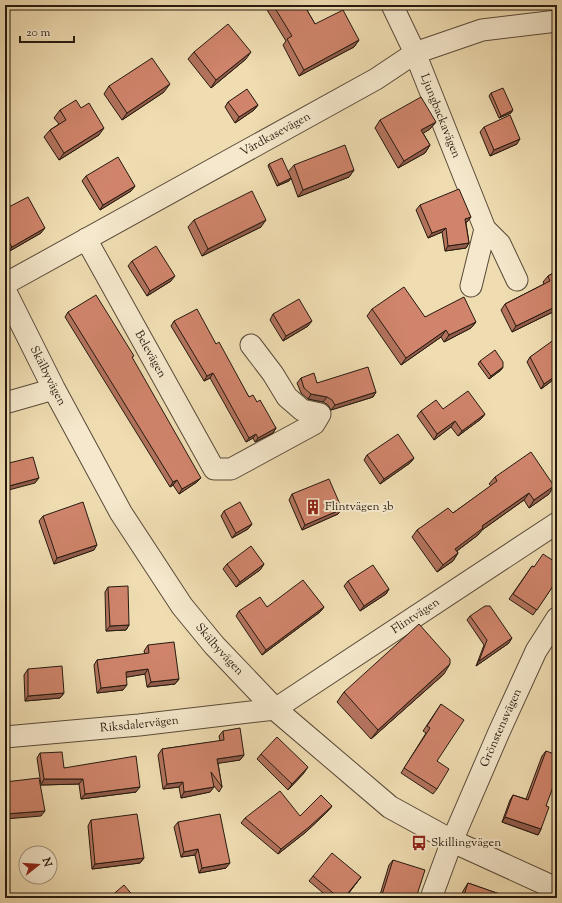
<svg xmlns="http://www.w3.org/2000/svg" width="562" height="903" font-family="'Sorts Mill Goudy',serif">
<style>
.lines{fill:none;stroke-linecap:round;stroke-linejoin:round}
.minor-casing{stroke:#584a38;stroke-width:23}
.tertiary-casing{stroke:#584a38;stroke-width:24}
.minor{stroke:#f5e8cc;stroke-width:21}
.tertiary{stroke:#f5e8cc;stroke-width:22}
.wall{fill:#b2725c;stroke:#261a0f}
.shaded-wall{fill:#915c4b;stroke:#261a0f}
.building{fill:#cf846b;stroke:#261a0f}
.labels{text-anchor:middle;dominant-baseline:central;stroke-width:4;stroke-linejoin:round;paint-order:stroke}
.street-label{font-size:12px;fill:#261a0f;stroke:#f5e8cc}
.poi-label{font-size:12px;fill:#261a0f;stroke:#f5e8cc;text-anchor:start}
</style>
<rect width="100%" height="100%" fill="#efdcb1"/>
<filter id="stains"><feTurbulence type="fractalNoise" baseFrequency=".005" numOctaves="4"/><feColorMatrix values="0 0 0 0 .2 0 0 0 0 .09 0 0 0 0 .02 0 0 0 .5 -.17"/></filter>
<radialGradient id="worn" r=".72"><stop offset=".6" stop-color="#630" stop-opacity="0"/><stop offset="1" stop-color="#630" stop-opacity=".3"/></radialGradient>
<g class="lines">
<defs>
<g id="minor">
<path id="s1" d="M392 5 415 53 485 229 500 244 517 280"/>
<path id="s2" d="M86 239 214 469H231L314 424 320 414 302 410 287 397 273 374 251 345"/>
<path id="s3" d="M5 284 376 79 415 53 482 30 557 21"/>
<path d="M471 286 485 229"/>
<path d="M5 403 54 389"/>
<path id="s4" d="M5 737 139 725 275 709 557 523"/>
<path id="s5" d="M431 898 452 841 499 732 536 651 557 618"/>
</g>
<g id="tertiary">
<path id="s6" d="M5 291 54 389 121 513 182 606 214 645 275 709 390 807 452 841 557 889"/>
</g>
</defs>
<use href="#minor" class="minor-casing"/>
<use href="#tertiary" class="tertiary-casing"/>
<use href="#minor" class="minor"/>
<use href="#tertiary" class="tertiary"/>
</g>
<g class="wall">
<path d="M264 5H304L315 24 359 40 354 47 299 76 283 45 286 41Z"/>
<path d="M333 5H342L335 9Z"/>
<path d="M194 52 246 59 211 88 188 59Z"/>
<path d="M109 86 164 92 122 120 104 94Z"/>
<path d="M491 93 511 113 499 118 489 96Z"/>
<path d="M228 102 258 105 254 110 235 123 225 107Z"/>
<path d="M81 108 99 135 59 160 44 137 50 130 59 124 54 118 60 110Z"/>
<path d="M380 120 436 122 430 129 423 133 430 145 425 153 398 168 375 128Z"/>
<path d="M484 127 517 144 490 156 480 132Z"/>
<path d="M269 164 288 172 294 165 354 170 349 177 298 197 291 178 289 181 277 186 268 166Z"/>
<path d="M86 176 135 186 131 191 100 210 82 181Z"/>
<path d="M420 205 471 217 467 222 466 223 469 243 466 248 445 251 442 232 428 238 416 210Z"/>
<path d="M5 209 41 233 8 252 5 247Z"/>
<path d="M194 220 261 227 202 256 188 227Z"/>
<path d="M132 261 171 281 147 296 128 266Z"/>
<path d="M557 271V310L512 332 501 310 505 304 544 284 543 282 548 276Z"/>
<path d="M372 309 425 317 476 322 471 328 444 342 441 337 401 365 367 316Z"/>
<path d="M68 312 132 358 197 482 179 494 173 485 170 487 65 317Z"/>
<path d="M273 314 308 326 283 341 270 320Z"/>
<path d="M174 321 216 344 249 397 257 402 276 428 273 433 255 442 253 438 246 442 210 378 204 381 171 326Z"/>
<path d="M557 341V377L541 389 527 362 530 357Z"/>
<path d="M480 361 503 367 501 370 489 379 478 364Z"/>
<path d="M301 378 317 383 376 392 373 397 331 410 328 405 323 402 308 399 301 393 297 383Z"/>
<path d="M421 411 485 414 481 419 458 436 451 427 434 440 417 416Z"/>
<path d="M367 455 414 458 410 463 380 484 364 460Z"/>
<path d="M495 477 549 494 529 508 524 500 482 530 478 535 457 551 458 553 453 561 437 572 412 537 417 530 453 513 491 486 489 484Z"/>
<path d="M292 494 338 514 302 530 289 500Z"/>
<path d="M224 511 252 524 248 529 232 538 221 516Z"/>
<path d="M43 516 94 550 54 564 39 521Z"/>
<path d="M227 564H264L260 570 236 587 223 569Z"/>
<path d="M532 566 557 580 533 615 509 599Z"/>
<path d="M348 581 389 589 386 594 360 611 344 586Z"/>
<path d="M108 587 129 625 126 630 106 631 105 592Z"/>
<path d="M267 607H324L320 612 262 655 236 616 239 611Z"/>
<path d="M470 616 509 643 476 666 484 645 467 620Z"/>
<path d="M148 645 179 679 175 684 147 687 145 674 126 677 123 690 97 693 94 665 97 660 145 654 144 651Z"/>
<path d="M28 669 64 693 60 698 25 701 24 675Z"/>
<path d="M444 674 371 739 337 702 344 692Z"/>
<path d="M441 704 437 761V789L433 794 401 773 426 733 423 731Z"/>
<path d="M223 731 244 755 240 760 218 763 222 787 219 792 214 786 210 792 181 798 179 787 163 789 158 755 162 749 220 741 219 736Z"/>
<path d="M546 751V806L541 829 538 835 502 822 510 800 513 795 526 799 542 756Z"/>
<path d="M40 753 64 768 136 792 81 799 79 784 41 785 37 758Z"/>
<path d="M261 754 304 773 288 790 257 759Z"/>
<path d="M332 806 328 811 306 832 278 854 241 823 245 818 300 816Z"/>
<path d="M91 820 144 858 140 863 92 869 88 826Z"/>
<path d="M178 822 226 868 199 873 195 855 181 857 174 827Z"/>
<path d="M393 860 416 898H379L389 865Z"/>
<path d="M313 876 361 877 345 898H329L309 881Z"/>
<path d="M468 883 511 898H461L463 891Z"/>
</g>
<g class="shaded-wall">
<path d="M338 5H342L335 9Z"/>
<path d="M449 5H480L447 8Z"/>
<path d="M359 40 354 47 299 76 304 70Z"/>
<path d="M251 52 246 59 211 88 216 80Z"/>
<path d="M170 84 164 92 122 120 127 113Z"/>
<path d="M258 105 254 110 235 123 239 117Z"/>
<path d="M513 110 511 113 499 118 501 116Z"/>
<path d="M436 122 430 129 416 138 421 130Z"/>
<path d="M104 128 99 135 59 160 64 153Z"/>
<path d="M520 139 517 144 490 156 494 150Z"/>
<path d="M430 145 425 153 398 168 404 161Z"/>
<path d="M354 170 349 177 298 197 303 190Z"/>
<path d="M291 178 289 181 277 186 279 184Z"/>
<path d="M135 186 131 191 100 210 103 205Z"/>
<path d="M471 217 467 222 462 224 465 219Z"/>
<path d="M266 220 261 227 202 256 208 249Z"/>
<path d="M45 228 41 233 8 252 12 247Z"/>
<path d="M446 228 442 232 428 238 432 233Z"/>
<path d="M469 243 466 248 445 251 448 246Z"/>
<path d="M175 276 171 281 147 296 150 291Z"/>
<path d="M557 306V310L512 332 516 326Z"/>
<path d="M312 321 308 326 283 341 286 336Z"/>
<path d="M476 322 471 328 444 342 449 335Z"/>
<path d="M446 330 441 337 401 365 406 358Z"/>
<path d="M503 367 501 370 489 379 491 376Z"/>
<path d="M213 373 210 378 204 381 207 376Z"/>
<path d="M557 375V377L541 389 544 384Z"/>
<path d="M376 392 373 397 331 410 335 405Z"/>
<path d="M311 394 327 397 323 402 308 399Z"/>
<path d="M485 414 481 419 458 436 462 431Z"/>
<path d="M455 421 451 427 434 440 437 434Z"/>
<path d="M276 428 273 433 255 442 258 438Z"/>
<path d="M256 434 253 438 246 442 249 438Z"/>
<path d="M414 458 410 463 380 484 384 479Z"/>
<path d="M39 478 35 483 5 491V487Z"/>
<path d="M201 478 197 482 179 494 182 489Z"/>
<path d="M177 480 173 485 170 487 173 482Z"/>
<path d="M554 486 549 494 529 508 534 500Z"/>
<path d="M529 493 524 500 482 530 478 535 450 556 455 549 482 526Z"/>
<path d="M342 509 338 514 302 530 305 525Z"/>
<path d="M252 524 248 529 232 538 236 533Z"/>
<path d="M97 545 94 550 54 564 57 558Z"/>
<path d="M458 553 453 561 437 572 443 565Z"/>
<path d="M264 564 260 570 236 587 240 582Z"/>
<path d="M389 589 386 594 360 611 364 606Z"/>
<path d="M324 607 320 612 262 655 266 650Z"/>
<path d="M129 625 126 630 106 631 110 626Z"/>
<path d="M512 638 509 643 476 666 479 661Z"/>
<path d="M450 664 444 674 371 739 378 730Z"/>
<path d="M148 669 145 674 122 678 126 672Z"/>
<path d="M179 679 175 684 147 687 151 682Z"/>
<path d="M127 685 123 690 97 693 101 688Z"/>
<path d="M64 693 60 698 25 701 28 696Z"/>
<path d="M244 755 240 760 214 764 217 759Z"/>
<path d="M308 767 304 773 288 790 292 784Z"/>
<path d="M44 779H83L79 784 41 785Z"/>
<path d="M183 782 179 787 163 789 167 784Z"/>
<path d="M140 787 136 792 81 799 85 794Z"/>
<path d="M214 787 210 792 181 798 184 792Z"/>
<path d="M332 806 328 811 306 832 278 854 281 849Z"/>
<path d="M45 811 41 816 5 819V814Z"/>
<path d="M505 817 541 829 538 835 502 822Z"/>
<path d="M198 849 195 855 181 857 184 852Z"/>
<path d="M144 858 140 863 92 869 95 864Z"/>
<path d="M230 863 226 868 199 873 202 868Z"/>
<path d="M361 877 345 898H344Z"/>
<path d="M10 890 7 895 5 896V894Z"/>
</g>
<g class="building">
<path d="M273 5H304L315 24 343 10 359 40 304 70 287 39 292 36Z"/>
<path d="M228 24 251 52 216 80 194 52Z"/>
<path d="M152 58 170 84 127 113 109 86Z"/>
<path d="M503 88 513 110 501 116 491 93Z"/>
<path d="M247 89 258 105 239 117 228 102Z"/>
<path d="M421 97 436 122 421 130 430 145 404 161 380 120Z"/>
<path d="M76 100 81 108 89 103 104 128 64 153 50 130 66 120 60 110Z"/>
<path d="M510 115 520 139 494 150 484 127Z"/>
<path d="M345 145 354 170 303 190 294 165Z"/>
<path d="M5 157 8 161 5 163Z"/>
<path d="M118 157 135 186 103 205 86 176Z"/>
<path d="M282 158 291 178 279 184 269 164Z"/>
<path d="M459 189 471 217 465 219 469 243 448 246 446 228 432 233 420 205Z"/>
<path d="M252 191 266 220 208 249 194 220Z"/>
<path d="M28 197 45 228 12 247 5 235V209Z"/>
<path d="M156 246 175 276 150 291 132 261Z"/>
<path d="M557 271V306L516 326 505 304 550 281 548 276Z"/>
<path d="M404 287 425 317 464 297 476 322 449 335 446 330 406 358 372 309Z"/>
<path d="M96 295 134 356 132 357 201 478 182 489 177 480 173 482 68 312Z"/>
<path d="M299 299 312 321 286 336 273 314Z"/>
<path d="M197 309 216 344 219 342 249 397 253 395 257 402 260 400 276 428 258 438 256 434 249 438 213 373 207 376 174 321Z"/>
<path d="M555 339 557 341V375L544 384 530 357Z"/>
<path d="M495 350 503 362V367L491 376 480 361Z"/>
<path d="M368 367 376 392 335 405 332 400 327 397 311 394 304 388 301 378 314 373 317 383Z"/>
<path d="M468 391 485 414 462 431 455 421 437 434 421 411 436 400 443 409Z"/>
<path d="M398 434 414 458 384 479 367 455Z"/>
<path d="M531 452 554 486 534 500 529 493 482 526 483 528 455 549 458 553 443 565 417 530 448 508 453 513 497 481 495 477Z"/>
<path d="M33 457 39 478 5 487V464Z"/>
<path d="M329 479 342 509 305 525 292 494Z"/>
<path d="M83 502 97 545 57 558 43 516Z"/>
<path d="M240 502 252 524 236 533 224 511Z"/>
<path d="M251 546 264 564 240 582 227 564Z"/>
<path d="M543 554 557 563V580L537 610 513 594 532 566 534 567Z"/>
<path d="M373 565 389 589 364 606 348 581Z"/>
<path d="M303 580 324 607 266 650 239 611 260 597 267 607Z"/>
<path d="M128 586 129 625 110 626 108 587Z"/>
<path d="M485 606H490L512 638 479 661 487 640 470 616Z"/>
<path d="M419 624 450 659V664L378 730 344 692Z"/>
<path d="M174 642 179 679 151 682 148 669 126 672 127 685 101 688 97 660 149 653 148 645Z"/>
<path d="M62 666 64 693 28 696V669Z"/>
<path d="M441 704 464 720 437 761 449 769 437 789 404 768 430 728 427 726Z"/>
<path d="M240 728 244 755 217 759 222 787 211 772 214 787 184 792 183 782 167 784 162 749 224 740 223 731Z"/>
<path d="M277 737 308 767 292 784 261 754Z"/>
<path d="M546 751 557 755V776L546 806 549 807 541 829 505 817 513 795 528 800Z"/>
<path d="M62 752 64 768 136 756 140 787 85 794 83 779H44L40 753Z"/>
<path d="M39 778 45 811 5 814V782Z"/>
<path d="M280 791 300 816 321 795 332 806 309 827 281 849 245 818Z"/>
<path d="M137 814 144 858 95 864 91 820Z"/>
<path d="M220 814 230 863 202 868 198 849 184 852 178 822Z"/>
<path d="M332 853 361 877 344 898H339L313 876Z"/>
<path d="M393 860 425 870 416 898H381Z"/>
<path d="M5 883 10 890 5 894Z"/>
<path d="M468 883 511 898H463Z"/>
<path d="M124 885 135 898H109Z"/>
</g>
<defs>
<symbol id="building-bare" viewBox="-9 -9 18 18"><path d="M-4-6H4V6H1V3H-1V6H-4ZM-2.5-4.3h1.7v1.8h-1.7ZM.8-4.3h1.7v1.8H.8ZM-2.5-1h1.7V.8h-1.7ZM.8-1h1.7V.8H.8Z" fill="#8f2418" stroke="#f5e8cc" stroke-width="2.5" paint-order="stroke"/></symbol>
<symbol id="bus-bare" viewBox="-9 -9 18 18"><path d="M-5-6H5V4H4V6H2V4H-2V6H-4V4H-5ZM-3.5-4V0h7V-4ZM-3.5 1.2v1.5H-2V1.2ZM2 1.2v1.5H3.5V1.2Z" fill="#8f2418" stroke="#f5e8cc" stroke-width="2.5" paint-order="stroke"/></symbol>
</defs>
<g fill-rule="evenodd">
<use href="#building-bare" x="302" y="496" width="22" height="22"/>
<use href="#bus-bare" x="408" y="832" width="22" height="22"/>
</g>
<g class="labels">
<g class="street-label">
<text stroke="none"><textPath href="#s1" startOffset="121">Ljungbackavägen</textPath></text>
<text stroke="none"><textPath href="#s3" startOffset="309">Vårdkasevägen</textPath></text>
<text stroke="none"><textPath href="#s2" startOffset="132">Belevägen</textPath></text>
<text stroke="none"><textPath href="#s6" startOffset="95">Skälbyvägen</textPath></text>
<text stroke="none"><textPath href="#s4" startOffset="440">Flintvägen</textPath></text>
<text stroke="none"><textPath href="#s6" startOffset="419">Skälbyvägen</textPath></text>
<text stroke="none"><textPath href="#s4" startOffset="135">Riksdalervägen</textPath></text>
<text stroke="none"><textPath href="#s5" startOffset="184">Grönstensvägen</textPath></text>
</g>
<g class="poi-label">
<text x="325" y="507">Flintvägen 3b</text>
<text x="431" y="843">Skillingvägen</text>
</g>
</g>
<rect width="562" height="903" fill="none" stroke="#efdcb1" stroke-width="20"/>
<rect x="6" y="6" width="550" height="891" fill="none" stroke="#261a0f" stroke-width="2"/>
<rect x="10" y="10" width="542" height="883" fill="none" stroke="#261a0f"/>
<g transform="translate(38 865) rotate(73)"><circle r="19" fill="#f5e8cc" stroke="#a29680"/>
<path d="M0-3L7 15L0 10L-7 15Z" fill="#8f2418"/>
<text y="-6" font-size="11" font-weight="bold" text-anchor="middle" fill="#261a0f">N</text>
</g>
<path d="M20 36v6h54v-6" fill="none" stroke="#261a0f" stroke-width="2"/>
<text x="26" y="36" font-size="12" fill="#261a0f" stroke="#f5e8cc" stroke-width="3" paint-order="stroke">20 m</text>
<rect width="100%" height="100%" filter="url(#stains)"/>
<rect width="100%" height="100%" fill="url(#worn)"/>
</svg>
